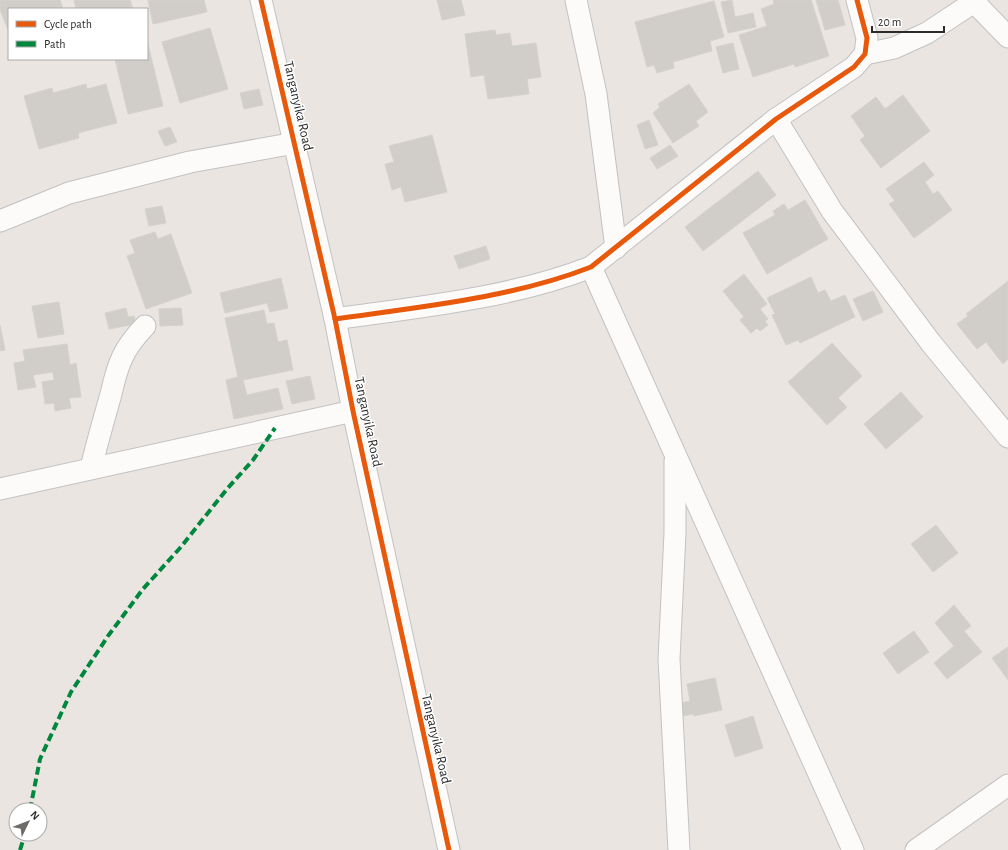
<svg xmlns="http://www.w3.org/2000/svg" width="1008" height="850" font-family="'Alegreya Sans',sans-serif">
<style>
.building{fill:#d1ceca;stroke:#d5d1cd}
.lines{fill:none;stroke-linecap:round;stroke-linejoin:round}
.minor-casing{stroke:#c3c2c3;stroke-width:23}
.minor{stroke:#fcfbfa;stroke-width:21}
.quiet{stroke:#00873e;stroke-width:4;stroke-dasharray:8 4;stroke-linecap:butt}
.cycleway-casing{stroke:#fff;stroke-width:8}
.cycleway{stroke:#e8590c;stroke-width:5}
.labels{text-anchor:middle;dominant-baseline:central;stroke-width:3;stroke-linejoin:round;paint-order:stroke}
.street-label{font-size:14px;fill:#2b2b2b;stroke:#fff}
</style>
<rect width="100%" height="100%" fill="#eae5e1"/>
<g class="building">
<path d="M0 0H60L63 9H9V32L0 10Z"/>
<path d="M74 0H130L133 9H76Z"/>
<path d="M148 0H204L207 12 153 24Z"/>
<path d="M437 0H461L465 15 442 20Z"/>
<path d="M732 0 735 17 753 13 756 27 728 33 721 2Z"/>
<path d="M773 0H811L829 56 795 67 794 64 753 77 739 35 767 26 761 9 774 4Z"/>
<path d="M816 0H838L845 25 825 30Z"/>
<path d="M714 1 724 37 710 41 712 51 673 62 674 68 657 73 654 65 647 67 635 22Z"/>
<path d="M210 28 228 89 180 103 162 42Z"/>
<path d="M495 30 496 35 510 33 512 46 536 43 541 77 527 79 529 94 488 99 484 75 471 77 465 34Z"/>
<path d="M147 40 163 106 128 114 115 59H147Z"/>
<path d="M733 43 739 69 723 73 716 47Z"/>
<path d="M86 84 87 89 106 84 117 123 78 133 79 138 39 149 24 96 52 88 53 93Z"/>
<path d="M689 84 708 112 696 121 699 126 673 143 653 113 660 107 658 104Z"/>
<path d="M259 89 263 105 244 109 240 93Z"/>
<path d="M903 95 930 131 881 168 860 140 865 136 851 116 876 97 885 109Z"/>
<path d="M649 120 658 145 645 149 637 125Z"/>
<path d="M170 127 177 142 165 146 158 131Z"/>
<path d="M432 135 447 192 405 202 401 187 392 190 385 164 394 162 389 146Z"/>
<path d="M670 145 678 156 657 169 650 158Z"/>
<path d="M924 162 934 175 925 182 933 194 938 191 952 210 914 238 889 204 895 201 886 189Z"/>
<path d="M758 171 776 195 703 251 685 227Z"/>
<path d="M805 200 828 239 767 274 743 233 775 215 773 211 784 204 788 210Z"/>
<path d="M162 206 166 223 149 226 145 209Z"/>
<path d="M155 232 158 239 171 234 192 293 146 309 127 256 135 253 130 240Z"/>
<path d="M486 246 490 259 459 269 454 256Z"/>
<path d="M744 274 767 304 760 309 768 319 765 321 768 325 760 331 757 328 751 333 740 320 744 317 723 291Z"/>
<path d="M811 277 818 293 825 290 831 301 845 295 855 317 800 343 798 340 786 345 772 315 775 314 767 298Z"/>
<path d="M281 278 288 308 270 312 267 303 225 313 220 293Z"/>
<path d="M1008 281V359L1003 364 986 342 977 349 957 324 968 316 966 314Z"/>
<path d="M873 291 883 312 863 321 853 299Z"/>
<path d="M59 302 64 334 38 338 32 306Z"/>
<path d="M126 308 128 317 134 316 136 324 109 329 105 313Z"/>
<path d="M181 308 183 325 160 326 159 309Z"/>
<path d="M264 310 267 324 274 323 278 342 287 340 293 370 243 380 247 395 278 388 283 409 234 419 226 380 238 377 225 318Z"/>
<path d="M0 325 5 350 0 351Z"/>
<path d="M832 343 862 376 838 398 847 407 827 425 788 382Z"/>
<path d="M67 344 70 365 76 363 81 397 69 398 71 408 55 411 54 403 45 404 42 382 54 380 53 372 33 375 36 387 18 390 14 363 25 361 23 350Z"/>
<path d="M310 376 315 399 292 404 286 381Z"/>
<path d="M901 392 923 417 886 449 864 424Z"/>
<path d="M936 525 958 553 933 572 911 544Z"/>
<path d="M954 605 971 626 964 631 982 652 947 679 934 663 954 646 935 623Z"/>
<path d="M914 631 929 652 898 674 883 653Z"/>
<path d="M1008 647V680L992 658Z"/>
<path d="M715 678 722 710 694 716 693 714 683 716 680 703 690 701 687 684Z"/>
<path d="M753 716 763 748 735 757 725 725Z"/>
</g>
<g class="lines">
<defs>
<g id="minor">
<path d="M261 0 335 319 353 411 449 850"/>
<path d="M576 0 596 94 616 248"/>
<path d="M974 2 1008 37"/>
<path d="M865 54 894 48 927 33 977 0"/>
<path d="M776 119 832 211 931 343 1008 437"/>
<path d="M0 221 69 193 190 162 295 143"/>
<path d="M591 267 853 850"/>
<path d="M335 319C419 307 512 298 591 267L776 119 854 67 865 54 867 38 857 0"/>
<path d="M675 461V533L669 659 679 850"/>
<path d="M91 468C97 443 104 419 111 394 118 363 123 349 145 326"/>
<path d="M0 489 353 411"/>
<path d="M916 850 1008 785"/>
</g>
</defs>
<use href="#minor" class="minor-casing"/>
<use href="#minor" class="minor"/>
<g class="quiet">
<path d="M30 810 40 759 71 692 108 636 143 589 180 548 227 489 253 460 275 428"/>
<path d="M20 850 25 834"/>
</g>
<defs>
<g id="cycleway">
<path d="M261 0 335 319 353 411 449 850"/>
<path d="M335 319C419 307 512 298 591 267L776 119 854 67 865 54 867 38 857 0"/>
</g>
</defs>
<use href="#cycleway" class="cycleway-casing"/>
<use href="#cycleway" class="cycleway"/>
</g>
<g class="labels">
<g class="street-label">
<text transform="translate(298 106) rotate(77)">Tanganyika Road</text>
<text transform="translate(368 422) rotate(78)">Tanganyika Road</text>
<text transform="translate(436 739) rotate(77)">Tanganyika Road</text>
</g>
</g>
<rect x="8" y="8" width="140" height="52" fill="#ffffff" stroke="#aaaaaa"/>
<rect x="16" y="21" width="20" height="6" fill="#e8590c" stroke="#aaaaaa"/>
<text x="44" y="28" font-size="12" fill="#2b2b2b">Cycle path</text>
<rect x="16" y="41" width="20" height="6" fill="#00873e" stroke="#aaaaaa"/>
<text x="44" y="48" font-size="12" fill="#2b2b2b">Path</text>
<g transform="translate(28 822) rotate(47)"><circle r="19" fill="#ffffff" stroke="#aaaaaa"/>
<path d="M0-3L7 15L0 10L-7 15Z" fill="#6e6c6b"/>
<text y="-6" font-size="11" font-weight="bold" text-anchor="middle" fill="#2b2b2b">N</text>
</g>
<path d="M872 26v6h72v-6" fill="none" stroke="#2b2b2b" stroke-width="2"/>
<text x="878" y="26" font-size="12" fill="#2b2b2b" stroke="#ffffff" stroke-width="3" paint-order="stroke">20 m</text>
</svg>
